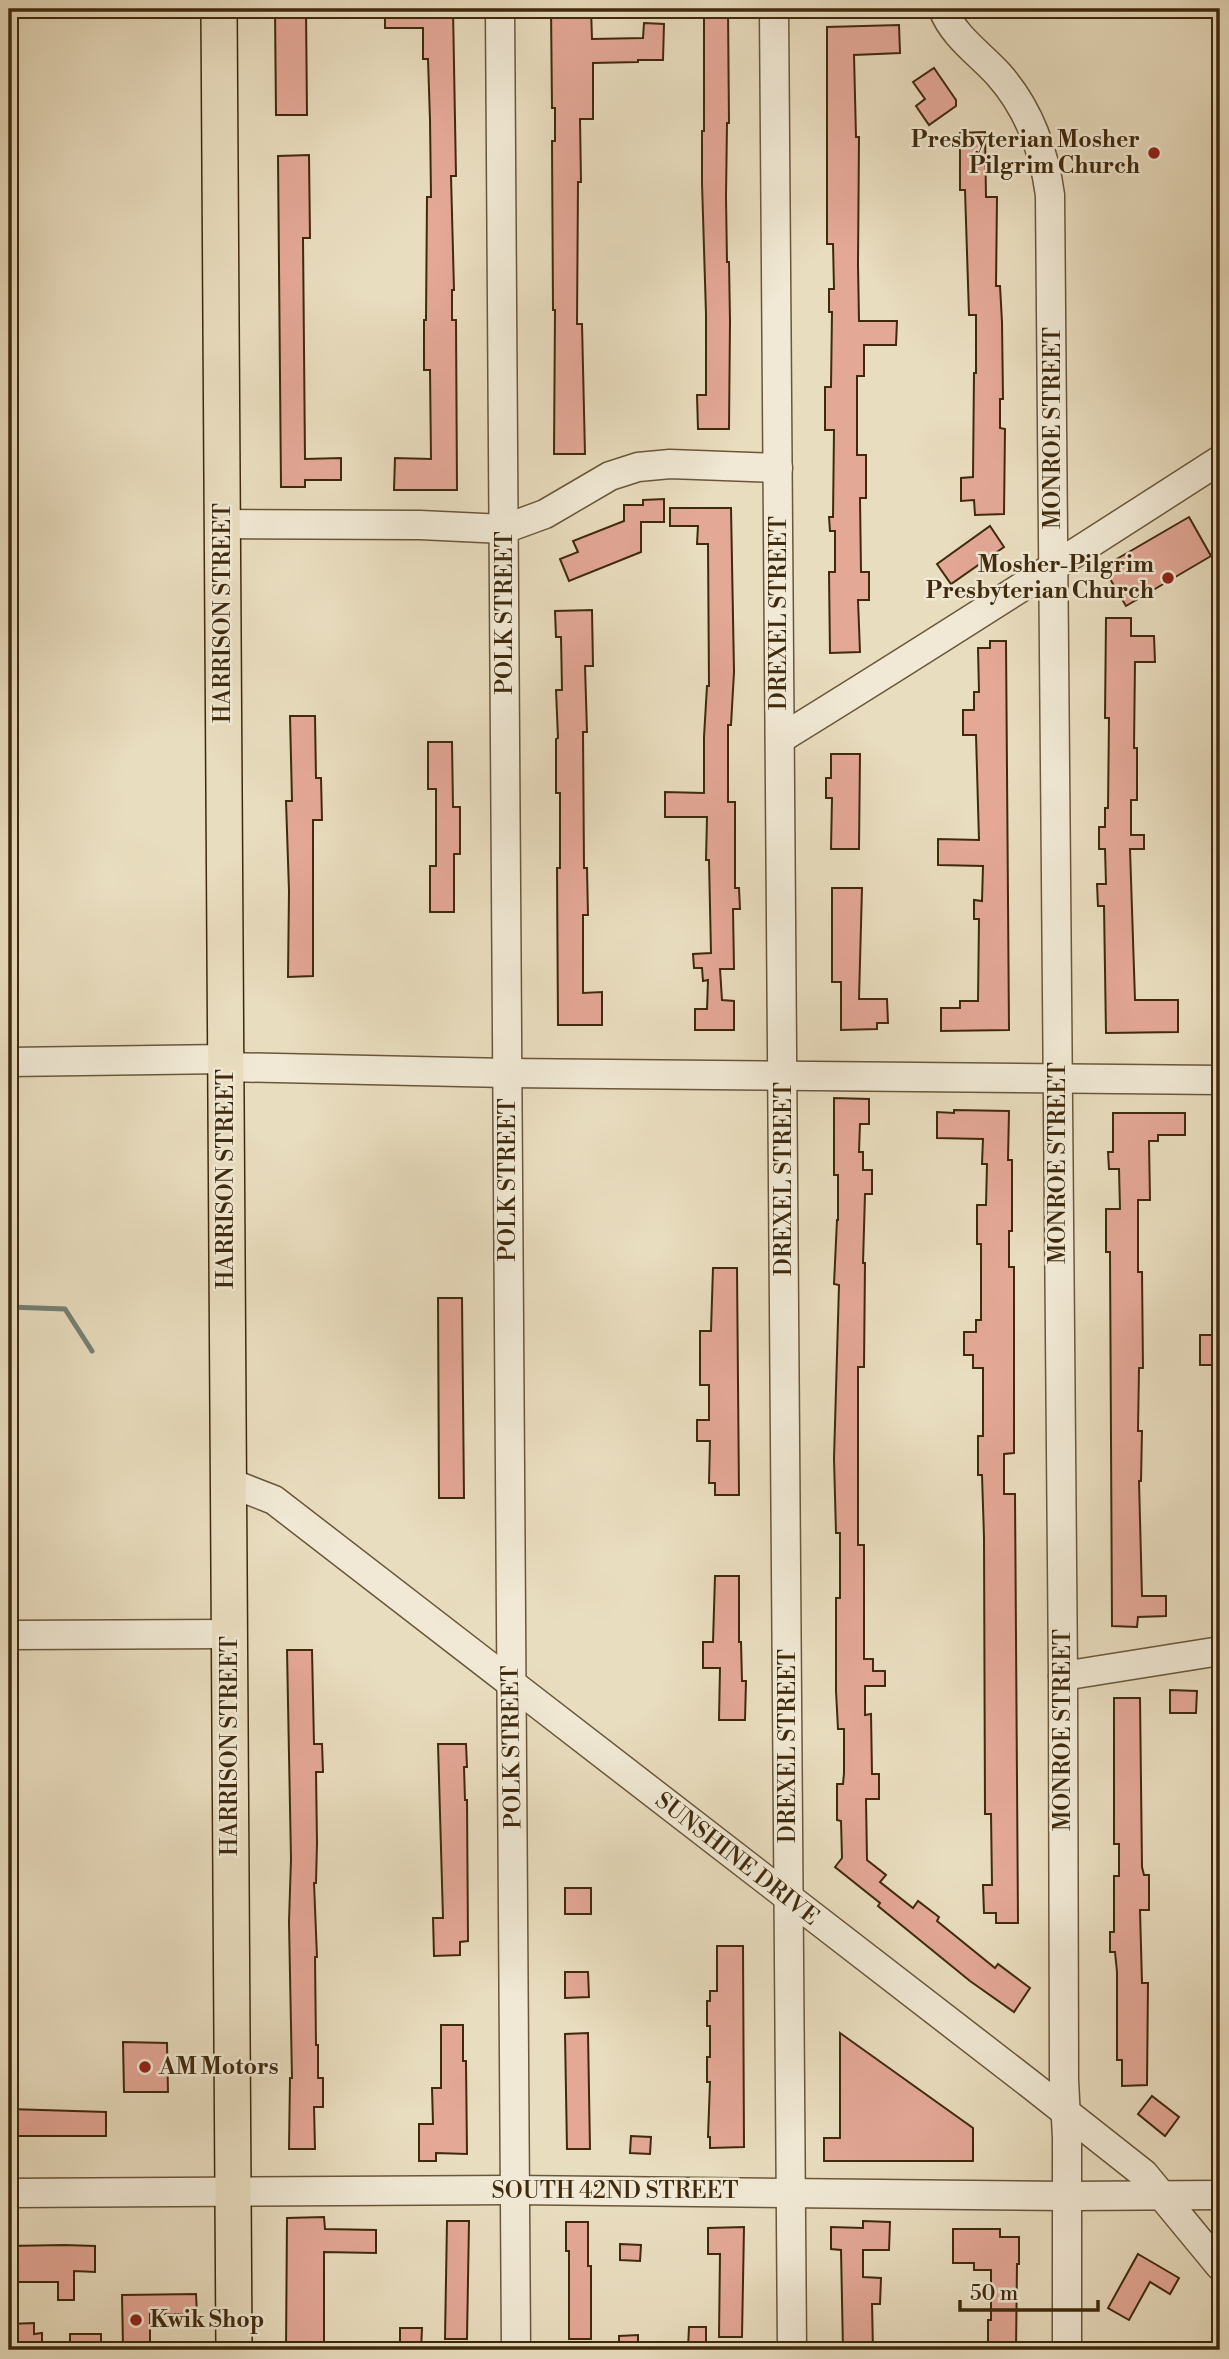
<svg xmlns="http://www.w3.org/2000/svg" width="1229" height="2359" font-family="'Libre Bodoni',serif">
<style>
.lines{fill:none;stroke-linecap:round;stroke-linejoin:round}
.stream{stroke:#758074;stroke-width:5}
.building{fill:#e4a897;stroke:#3f2a0d;stroke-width:2}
.minor-casing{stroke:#6a573a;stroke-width:31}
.major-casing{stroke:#3f2a0d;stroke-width:38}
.minor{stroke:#f1e9d5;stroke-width:28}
.major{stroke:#e9ddbf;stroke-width:35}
.poi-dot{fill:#8f2418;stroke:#f1e9d5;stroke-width:2.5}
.labels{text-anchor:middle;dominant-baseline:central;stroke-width:5;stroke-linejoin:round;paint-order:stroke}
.poi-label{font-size:23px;font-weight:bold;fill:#3f2a0d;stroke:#f1e9d5;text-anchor:end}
.street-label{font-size:23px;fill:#3f2a0d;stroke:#f1e9d5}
</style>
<rect width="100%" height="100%" fill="#e9ddbf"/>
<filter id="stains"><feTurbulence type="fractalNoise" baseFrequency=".00286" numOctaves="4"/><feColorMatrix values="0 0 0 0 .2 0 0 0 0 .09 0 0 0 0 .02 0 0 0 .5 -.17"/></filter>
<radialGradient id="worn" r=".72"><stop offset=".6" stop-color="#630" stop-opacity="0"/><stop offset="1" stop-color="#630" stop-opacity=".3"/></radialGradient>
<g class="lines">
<path class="stream" d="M9 1307 65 1309 92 1351"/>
</g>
<g class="building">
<path d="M275 9H306L307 115H276Z"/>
<path d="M385 9H453L456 176H451L454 290H452V320H456L457 490H394L395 458 431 459 430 370H424V320H426L427 197H431L430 120 428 59H423V28H385Z"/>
<path d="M551 9H591L592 39 643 38 644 23 664 24 663 60H638V62L593 63V119H580L581 182H578L577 324H582L585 454H554L555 310H553L552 141H555V108H552Z"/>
<path d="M704 9H728L729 123H727L726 197 727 262H729L730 321 729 429H698L697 395H706V314L702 183V131H704Z"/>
<path d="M899 25 900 53 854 55 856 137H859L858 264 859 321H897L896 345H864V376H857V455H866V498H860L861 572H869V600H858L860 652 830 653 829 572H835V531H830L829 517H833L834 430H825V387H831L832 312H829V289H834L833 244H827V27Z"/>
<path d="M934 68 956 100V106L929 125 916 106 925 99 913 82Z"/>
<path d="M985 132 986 197H997L996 286H1000L1002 322 1003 399H1000V428L1005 429 1004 514 975 515 974 500 961 501V478L973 477 974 373H976V315H969L965 190H960V133Z"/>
<path d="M309 155 310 238H303L305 459 341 458V480H305V487H281L278 156Z"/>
<path d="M664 499V522H641V552L569 581 560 559 578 552 573 541 624 521V505H643V500Z"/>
<path d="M670 508H731L734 672 731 725H728V802H735V888H739L740 909H733L734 969H720L722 1000 734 1001V1030H695V1009H707L708 980 703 981 702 968H694L693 954 711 953 709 860H706L707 817H665V792L704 793V737L707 686H709L708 544H697L698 526H670Z"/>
<path d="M1189 517 1211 556 1126 606 1103 567Z"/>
<path d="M990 526 1004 547 951 584 937 564Z"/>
<path d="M592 610 593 666H585L587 732H583L584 868H587L588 915H583V993L602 992V1025H558L557 868H560V793H556V739L558 738 556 690H562L561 637H556L555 611Z"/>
<path d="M1106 618H1131V636H1154L1155 662H1135L1134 748H1137V800H1131V835H1144V849H1130L1135 1000H1178V1032L1106 1033 1104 906H1098L1097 884H1106L1105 849H1099V827H1105V808H1108L1109 718H1105Z"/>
<path d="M990 641H1006L1009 1030 941 1031V1008H960V1001H978L979 919H974V900L982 901 983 866 938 865V839L979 840 976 735H963V710H974V692H979L978 648H990Z"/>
<path d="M290 716H315L316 778H321L322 820H313V976L288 977 289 891 286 801H292Z"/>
<path d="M428 742H452L453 807H460V854H454V912H430V866H436V789H428Z"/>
<path d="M831 754H860L859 849H831L832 798H826V778H831Z"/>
<path d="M832 888H862L859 999H887L888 1023H877V1029L841 1030V982H832Z"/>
<path d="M834 1098 869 1099V1124H860L859 1152H863V1170H872V1194H865L863 1263H865L864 1367H858V1545H864V1659H873V1671H885V1686H865V1715L871 1714 872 1774H879V1799H866L867 1860 886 1875 880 1882 913 1908 918 1901 939 1917 937 1921 995 1968 998 1964 1030 1988 1014 2012 970 1981 878 1906 880 1903 835 1867 842 1858 841 1821 837 1820V1784H843L844 1773V1729H838L836 1691V1598H840V1533H836L834 1459 839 1285 834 1284 837 1220H838V1175H834Z"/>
<path d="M954 1110 1009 1111 1008 1160H1012V1231H1009V1267H1014V1453L1004 1454V1494H1015L1018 1923H996V1913H984L983 1885H992L991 1814H985L984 1537 982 1475H978V1436H983V1368H973V1355H964V1332H976V1320H981V1244H977V1205H986L987 1164H982L983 1139 937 1138V1112L954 1113Z"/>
<path d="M1113 1113H1185V1135H1158V1141H1149L1150 1200H1138V1272H1142L1143 1368H1139L1138 1431H1142L1141 1481H1139L1142 1596H1166V1616L1138 1617 1137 1627 1112 1626 1110 1252H1106V1209H1120L1119 1169H1109L1108 1152H1113Z"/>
<path d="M713 1268H737L739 1495H715V1483H709L710 1441H697V1420H709V1385H700V1331H711Z"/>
<path d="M438 1298H462L464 1498H439Z"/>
<rect x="1200" y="1335" width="20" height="30"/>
<path d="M715 1576H739V1642H741L742 1681H746L745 1720H719L720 1668H703V1642H713Z"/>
<path d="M287 1650H312L314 1744H322L323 1772H316L317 1843 316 1883H314L317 1957H315L316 2045H318V2078H323V2107H314L315 2149H289L290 2078H292L289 1922 291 1859Z"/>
<path d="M1170 1690 1197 1691 1196 1713H1170Z"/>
<path d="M1114 1698H1140L1142 1867 1144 1875H1149V1910H1140L1142 1983H1148L1147 2085 1122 2086V2060H1117V1972L1115 1952H1110V1932H1114V1876H1119V1844H1114Z"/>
<path d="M438 1744H466L467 1767H464L465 1800H467L468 1941 460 1942V1955L434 1956 433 1918H443Z"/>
<rect x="565" y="1888" width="26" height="26"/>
<path d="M717 1946H743L744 2147 710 2148V2137H708L710 2082H707V2057H710V2026H707V2001H710V1991H717Z"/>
<path d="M565 1972H588L589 1997 565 1998Z"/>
<path d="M441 2025H463V2061H466L467 2154 436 2153V2161H419V2124H433L432 2088H441Z"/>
<path d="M588 2033 590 2149H567L565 2034Z"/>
<path d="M840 2033 973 2128V2161H824V2138H840Z"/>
<path d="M123 2042 167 2043 168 2092H124Z"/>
<path d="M1152 2096 1179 2117 1165 2136 1138 2114Z"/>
<path d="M9 2109 106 2112V2136H9Z"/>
<path d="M631 2136 651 2137 650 2154 630 2153Z"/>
<path d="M324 2217 325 2229 376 2230V2253L324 2252V2350H286L287 2218Z"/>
<path d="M447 2221H469L467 2339H445Z"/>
<path d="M863 2221 890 2222 889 2250H863V2277L881 2278 880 2304H872L873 2350H843L841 2250 831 2249V2227L863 2228Z"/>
<path d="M566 2222H588V2266H591V2339H569V2251H566Z"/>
<path d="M744 2227 742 2337H719L720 2254H708V2228Z"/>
<path d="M953 2229H1000V2237H1019V2264H1017L1016 2350H988V2320H991V2270H974V2263H953Z"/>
<path d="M620 2244 641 2245 640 2261 620 2260Z"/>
<path d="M64 2245 95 2246V2272L74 2271V2300H58V2282H17V2272H9V2246Z"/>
<path d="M1138 2254 1179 2278 1170 2294 1150 2282 1129 2320 1108 2308Z"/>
<path d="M196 2294 197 2314H150V2346H123L122 2295Z"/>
<path d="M34 2323V2334L42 2333V2350H9V2324Z"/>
<path d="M689 2327H706V2350L688 2349Z"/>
<path d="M400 2328H422L421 2350H400Z"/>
<rect x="70" y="2334" width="31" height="16"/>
<path d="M638 2335V2350H619V2336Z"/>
</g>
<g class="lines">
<defs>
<g id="minor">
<path d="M500 9 516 2350"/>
<path d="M774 9 792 2350"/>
<path d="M943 9C953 36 980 54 999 75 1029 109 1044 151 1050 195L1063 1676 1064 2080 1067 2138V2350"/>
<path d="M222 524 420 525 504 529 545 514 610 476 638 467 670 464 778 468"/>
<path d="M780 739C928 648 1074 554 1220 460"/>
<path d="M9 1062 226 1059"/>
<path d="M226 1067 507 1073 1220 1080"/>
<path d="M228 1482 274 1500 1030 2084 1144 2174 1220 2266"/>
<path d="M9 1635 230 1634"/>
<path d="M1063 1676 1220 1651"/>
<path d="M9 2193 515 2190 1066 2196 1220 2195"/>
</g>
<path id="major" d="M219 9 234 2350"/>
</defs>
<use href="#minor" class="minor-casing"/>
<use href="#major" class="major-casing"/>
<use href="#minor" class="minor"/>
<use href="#major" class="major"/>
</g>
<g class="poi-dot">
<circle cx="1154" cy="153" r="7"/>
<circle cx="1168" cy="578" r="7"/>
<circle cx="145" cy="2067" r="7"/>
<circle cx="136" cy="2320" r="7"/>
</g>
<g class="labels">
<g class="poi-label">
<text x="1140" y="140">Presbyterian Mosher<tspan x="1140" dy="26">Pilgrim Church</tspan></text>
<text x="1154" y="565">Mosher-Pilgrim<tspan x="1154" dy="26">Presbyterian Church</tspan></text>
<text x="159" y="2067" text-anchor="start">AM Motors</text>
<text x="150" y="2320" text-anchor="start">Kwik Shop</text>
</g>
<g class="street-label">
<text transform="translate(1053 428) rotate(-90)">MONROE STREET</text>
<text transform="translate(223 613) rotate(-90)">HARRISON STREET</text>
<text transform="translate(505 613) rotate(-90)">POLK STREET</text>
<text transform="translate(779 613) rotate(-90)">DREXEL STREET</text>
<text transform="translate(1058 1163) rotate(-90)">MONROE STREET</text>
<text transform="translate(226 1179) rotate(-90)">HARRISON STREET</text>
<text transform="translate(784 1179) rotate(-90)">DREXEL STREET</text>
<text transform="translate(508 1180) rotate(-90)">POLK STREET</text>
<text transform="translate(1063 1730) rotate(-90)">MONROE STREET</text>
<text transform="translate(230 1746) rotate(-90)">HARRISON STREET</text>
<text transform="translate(788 1746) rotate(-90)">DREXEL STREET</text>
<text transform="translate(512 1747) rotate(-91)">POLK STREET</text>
<text transform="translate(737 1859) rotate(38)">SUNSHINE DRIVE</text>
<text x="615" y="2191">SOUTH 42ND STREET</text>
</g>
</g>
<rect width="1229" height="2359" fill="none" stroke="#e9ddbf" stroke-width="35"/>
<rect x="10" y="10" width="1208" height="2338" fill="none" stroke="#3f2a0d" stroke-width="3.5"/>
<rect x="18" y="18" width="1194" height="2324" fill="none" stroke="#3f2a0d" stroke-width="2"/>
<path d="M960 2300v10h138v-10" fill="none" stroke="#3f2a0d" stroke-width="3.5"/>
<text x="970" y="2300" font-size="21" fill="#3f2a0d" stroke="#f1e9d5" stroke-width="5" paint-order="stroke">50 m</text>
<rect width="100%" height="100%" filter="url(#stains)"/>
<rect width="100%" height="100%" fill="url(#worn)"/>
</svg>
